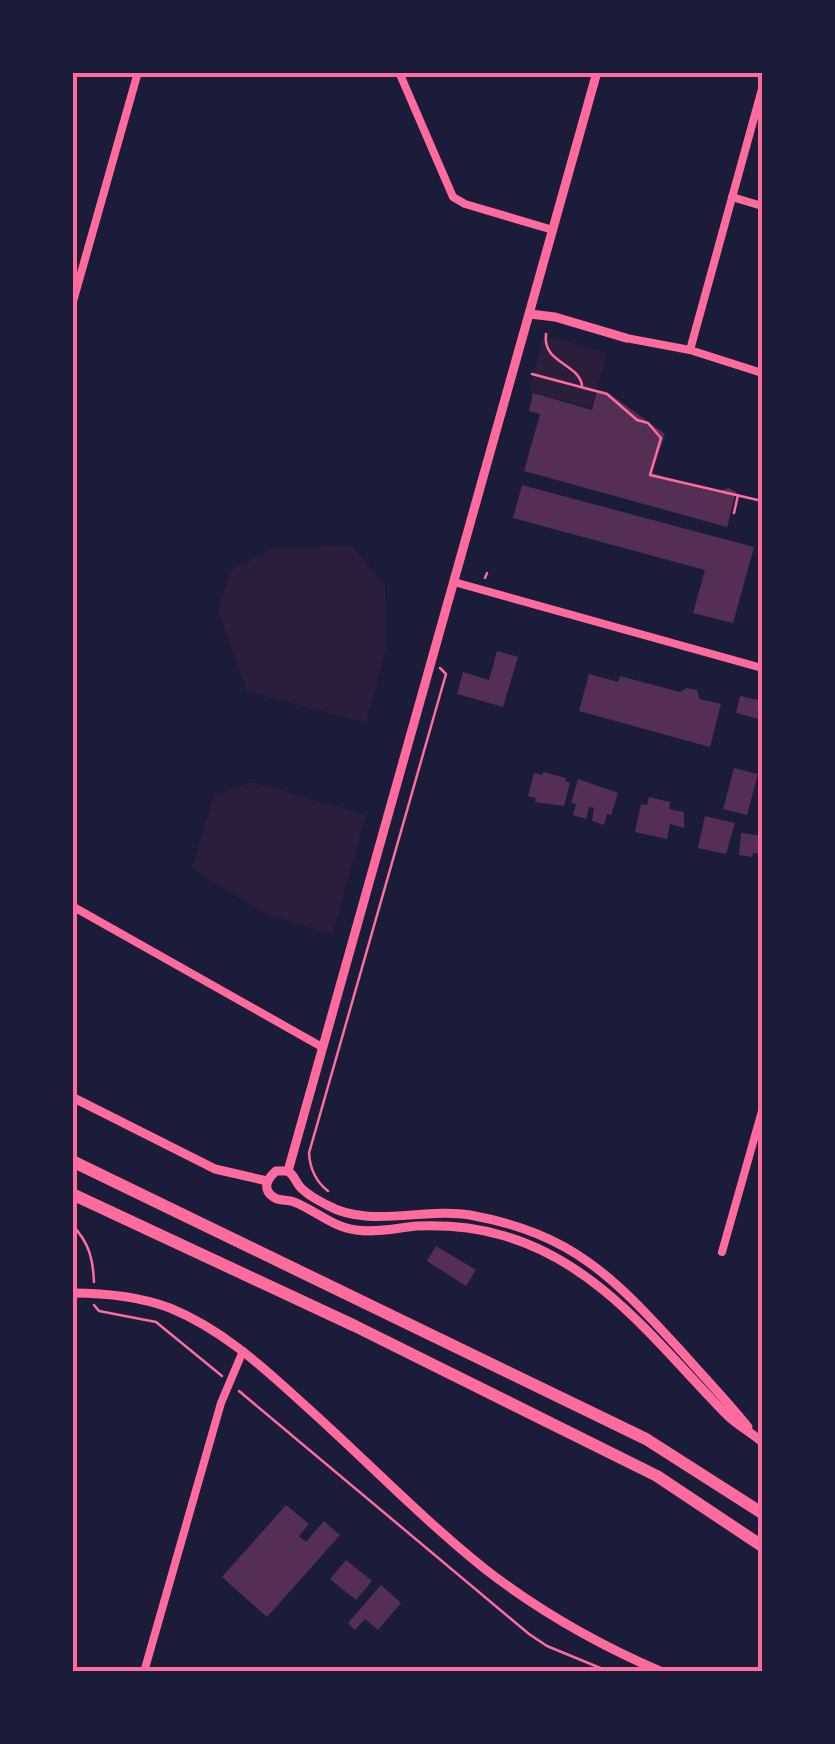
<svg xmlns="http://www.w3.org/2000/svg" width="835" height="1744" font-family="Literata,serif">
<style>
.green{fill:#2a1e3b}
.building{fill:#542f53}
.lines{fill:none;stroke-linecap:round;stroke-linejoin:round}
.path{stroke:#ff6b9d;stroke-width:2.5}
.minor{stroke:#ff6b9d;stroke-width:8}
.tertiary{stroke:#ff6b9d;stroke-width:9}
.motorway{stroke:#ff6b9d;stroke-width:12}
.neatline{fill:none;stroke:#ff6b9d;stroke-width:4}
</style>
<rect width="100%" height="100%" fill="#1b1b3a"/>
<g class="green">
<path d="M544 335 607 353 591 408 529 391Z"/>
<path d="M351 545 385 585 386 649 366 723 247 691 218 611 231 570 272 549Z"/>
<path d="M252 782 366 815 332 935 268 915 192 869 214 795Z"/>
</g>
<g class="building">
<path d="M597 390 607 392 665 434 652 473 718 492 728 488 736 492 727 527 524 471 540 414 529 411 533 393 592 410Z"/>
<path d="M522 485 754 547 733 623 693 613 705 570 513 518Z"/>
<path d="M497 651 518 657 503 707 457 694 463 672 489 680Z"/>
<path d="M589 674 618 682 620 676 680 692 686 688 697 690 700 699 721 704 710 747 579 711Z"/>
<path d="M740 696 762 701V720L736 713Z"/>
<path d="M734 768 758 774 747 815 723 809Z"/>
<path d="M543 772 566 778 565 781 570 783 564 806 535 802 536 798 528 796 534 773 542 775Z"/>
<path d="M578 779 618 793 611 815 607 814 604 825 592 821 594 808 589 807 586 819 573 815 576 804 571 803Z"/>
<path d="M649 797 670 802 669 809 684 812V828L670 824 667 839 635 832 641 804 647 805Z"/>
<path d="M705 816 735 823 726 854 698 848Z"/>
<path d="M741 833 762 836V854L753 853 752 857 739 855Z"/>
<path d="M436 1246 476 1270 466 1286 427 1261Z"/>
<path d="M286 1505 309 1524 299 1536 306 1542 324 1521 340 1535 267 1617 222 1577Z"/>
<path d="M346 1560 372 1581 356 1600 330 1579Z"/>
<path d="M381 1585 401 1603 378 1630 365 1619 355 1630 348 1623Z"/>
</g>
<g class="lines">
<g class="path">
<path d="M546 334C542 363 578 363 582 385"/>
<path d="M532 374 607 394 637 420 648 423 661 438 650 475 762 501"/>
<path d="M734 513 738 495"/>
<path d="M485 578 487 573"/>
<path d="M328 1191C315 1181 310 1169 309 1153L446 674 440 668"/>
<path d="M72 1225C89 1242 93 1259 94 1282"/>
<path d="M94 1305 99 1311 156 1322 222 1376"/>
<path d="M239 1391 529 1634 547 1646 610 1672"/>
</g>
<g class="minor">
<path d="M399 72 453 197 465 204 553 230"/>
<path d="M732 197 762 206"/>
<path d="M72 305 138 72"/>
<path d="M626 338 690 350 762 373"/>
<path d="M690 350 762 89"/>
<path d="M454 582 762 668"/>
<path d="M72 906 322 1047"/>
<path d="M722 1252 762 1111"/>
<path d="M144 1672 221 1403 243 1351"/>
</g>
<g class="tertiary">
<path d="M530 314 555 317 626 338"/>
<path d="M72 1097 215 1169 267 1181"/>
<path d="M288 1171 597 72"/>
<path d="M288 1171H276C268 1178 262 1188 272 1196 279 1202 286 1199 294 1202 315 1210 332 1227 356 1230 377 1233 397 1228 417 1226 445 1225 474 1227 501 1235 599 1262 658 1345 726 1414 736 1425 751 1432 762 1442"/>
<path d="M288 1171C295 1176 296 1183 301 1188 308 1195 319 1201 327 1205 369 1229 424 1207 470 1215 574 1234 614 1278 682 1352 704 1377 727 1401 748 1427"/>
<path d="M72 1293C105 1293 138 1296 170 1308 219 1328 260 1364 299 1400 361 1455 420 1517 485 1569 539 1611 599 1645 662 1672"/>
</g>
<g class="motorway">
<path d="M72 1161 646 1439 762 1513"/>
<path d="M72 1194 355 1326 657 1476 762 1546"/>
</g>
</g>
<rect width="835" height="1744" fill="none" stroke="#1b1b3a" stroke-width="150"/>
<rect x="75" y="75" width="685" height="1594" class="neatline"/>
</svg>
